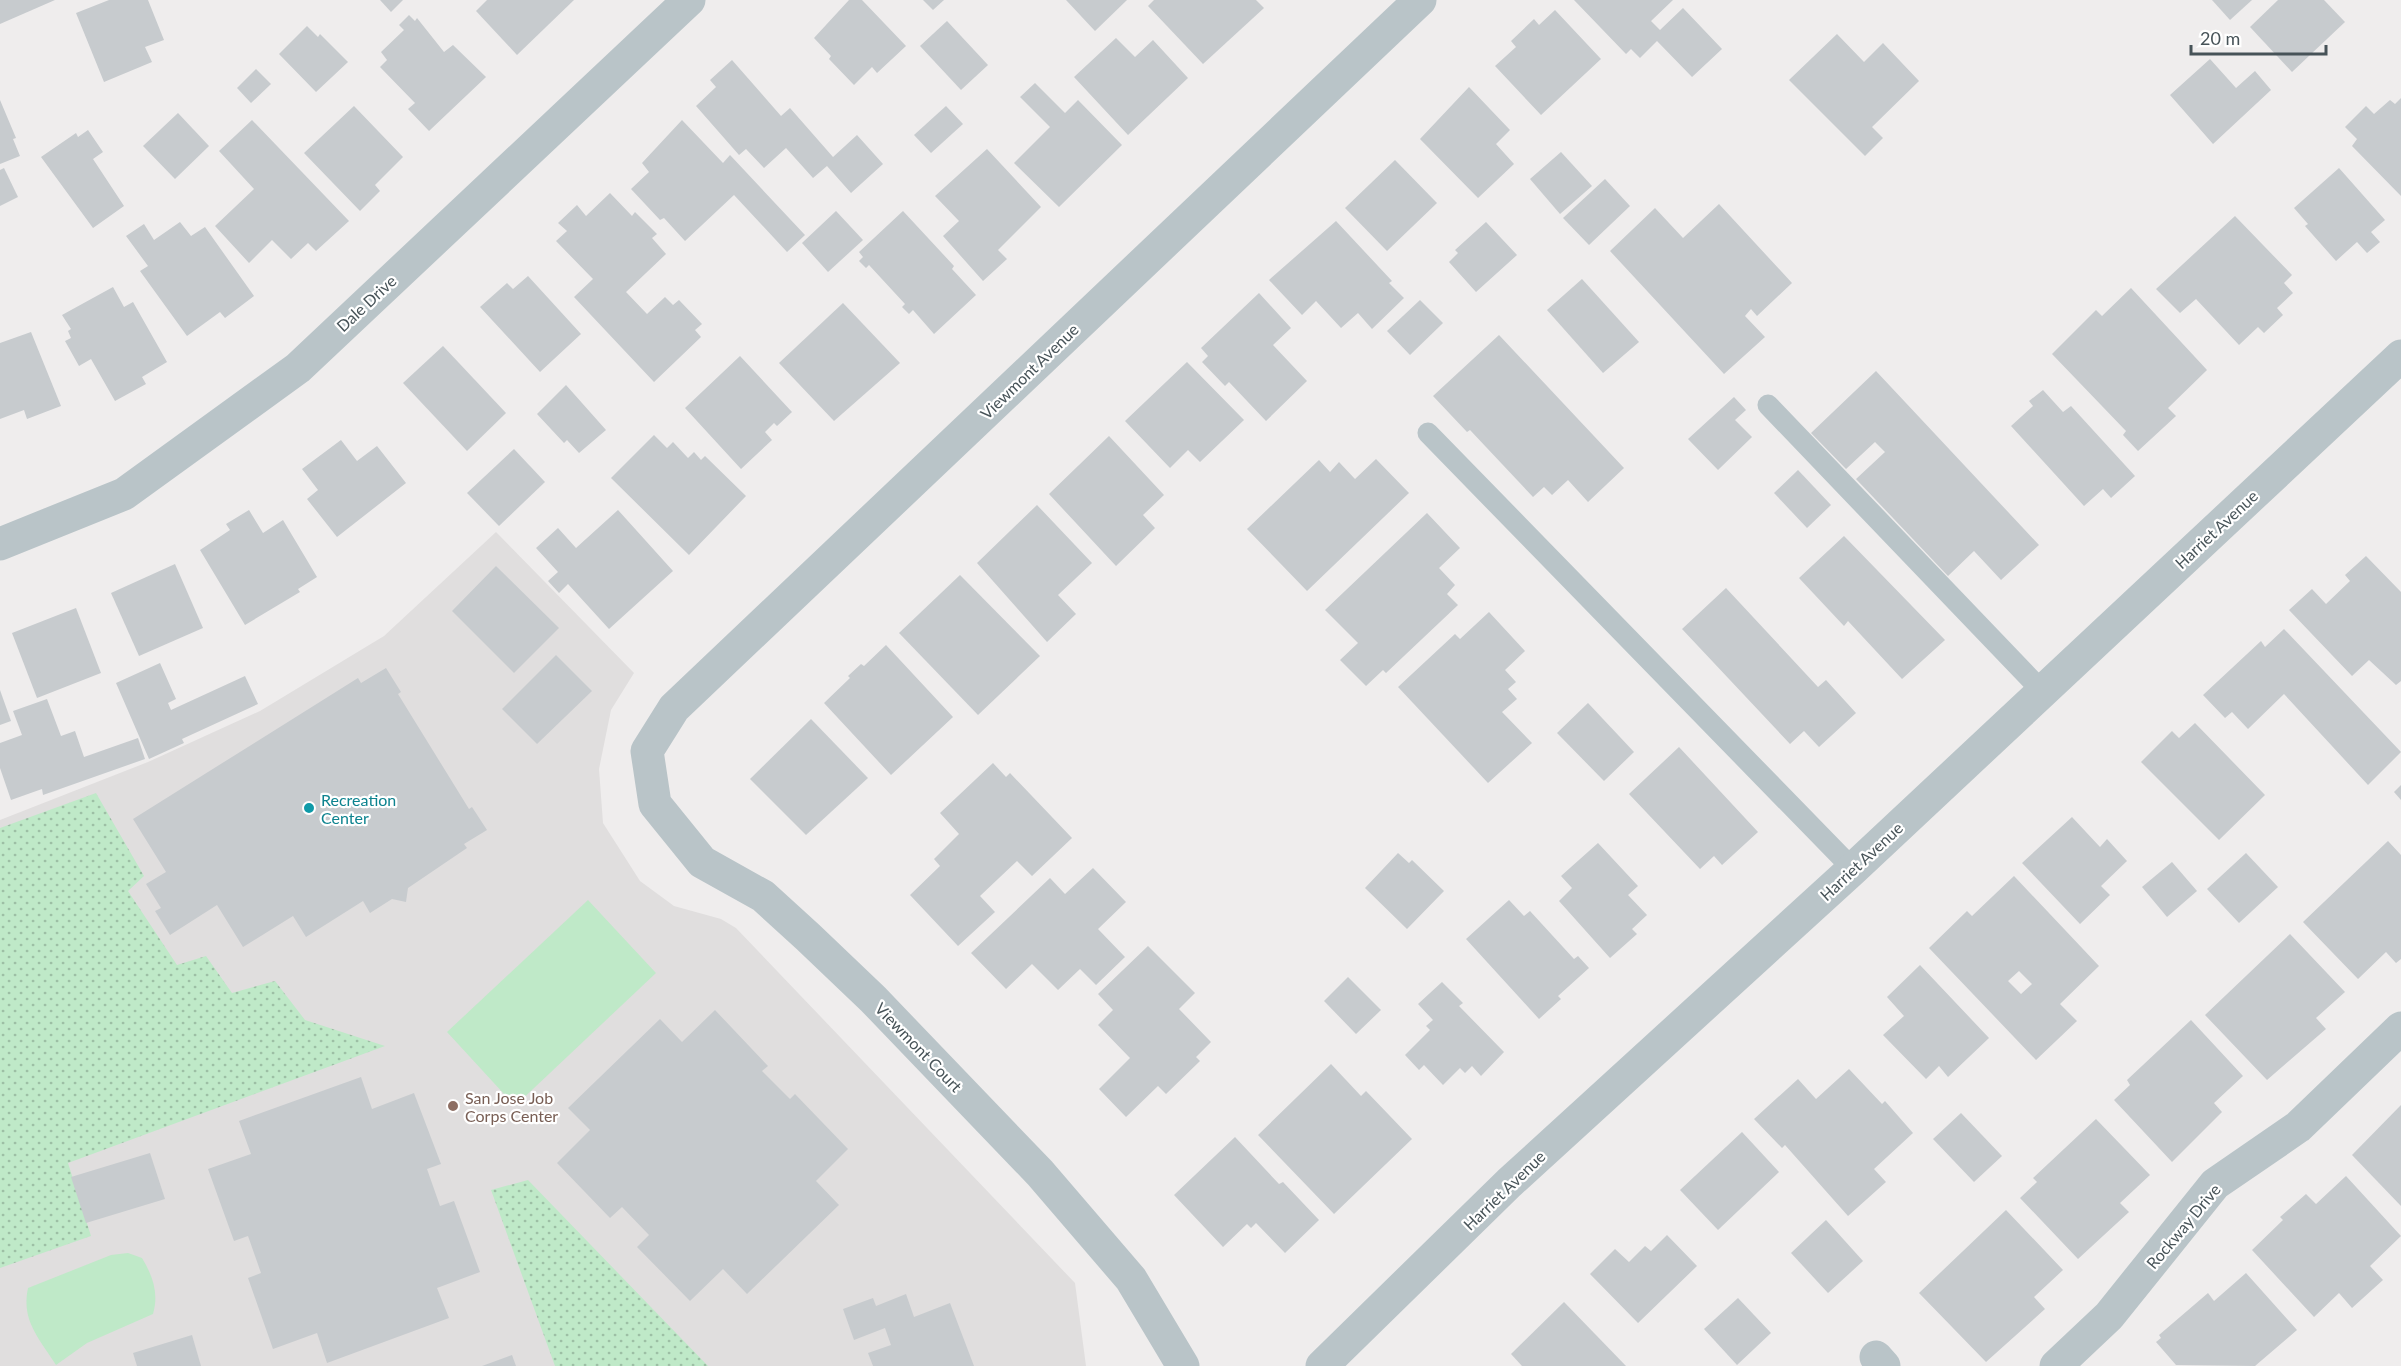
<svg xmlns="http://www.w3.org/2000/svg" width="2401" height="1366" font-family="Lato,sans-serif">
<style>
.education{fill:#e0dede}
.grass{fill:url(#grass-dots)}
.park{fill:#bfe9c8}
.building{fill:#c7cbce;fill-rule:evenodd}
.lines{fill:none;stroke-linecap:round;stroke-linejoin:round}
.service{stroke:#b9c4c8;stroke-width:21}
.minor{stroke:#b9c4c8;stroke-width:33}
.culture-dot{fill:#0f9aa8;stroke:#fff;stroke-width:2}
.education-dot{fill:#8d6e63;stroke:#fff;stroke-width:2}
.labels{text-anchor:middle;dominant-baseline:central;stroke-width:4.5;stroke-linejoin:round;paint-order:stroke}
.street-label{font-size:16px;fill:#475358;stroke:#fff}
.culture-label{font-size:16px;fill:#0d838f;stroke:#fff;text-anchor:start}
.education-label{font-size:16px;fill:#785e54;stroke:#fff;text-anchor:start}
</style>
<defs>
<pattern id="grass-dots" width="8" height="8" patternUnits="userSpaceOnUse" patternTransform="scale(1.5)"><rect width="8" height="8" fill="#bfe9c8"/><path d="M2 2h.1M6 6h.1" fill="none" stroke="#9dbfa5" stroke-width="1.8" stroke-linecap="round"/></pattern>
</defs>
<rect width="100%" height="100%" fill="#efeded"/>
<path class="education" d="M496 532 634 673 611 710 599 769 603 823 640 881 674 906 721 919 736 928 1075 1283 1086 1366H0V820L148 762 260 711 384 636Z"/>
<g class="grass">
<path d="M96 793 144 876 128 891 177 965 206 956 232 993 275 981 305 1020 385 1046 68 1163 91 1236 0 1268V828Z"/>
<path d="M528 1180 708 1366H555L491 1190Z"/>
</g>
<g class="park">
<path d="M588 900 656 973 515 1106 447 1032Z"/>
<path d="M128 1253 142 1258C153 1276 159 1294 153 1314L87 1343 56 1365C39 1338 21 1321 28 1288L111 1255Z"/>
</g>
<g class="building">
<path d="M0 0H55L0 24Z"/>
<path d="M109 0H148L164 40 145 47 152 62 104 82 76 13Z"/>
<path d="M380 0H403L391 12Z"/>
<path d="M487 0H574L517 55 476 11Z"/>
<path d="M849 0H862L906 46 877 73 872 67 854 85 829 59 831 56 814 38Z"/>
<path d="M923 0H944L933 10Z"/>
<path d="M1066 0H1127L1095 31Z"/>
<path d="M1154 0H1256L1264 8 1203 64 1148 6Z"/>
<path d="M1574 0H1673L1651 21 1660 30 1683 8 1722 49 1692 77 1657 41 1640 58 1631 49 1626 54Z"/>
<path d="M2212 0H2252L2230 20Z"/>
<path d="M2278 0H2324L2345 22 2292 72 2250 27Z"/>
<path d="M1555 10 1601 59 1541 115 1495 66 1516 47 1511 41 1534 19 1539 25Z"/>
<path d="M409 15 415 21 417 18 444 52 453 45 486 77 429 131 408 109 415 103 380 67 387 60 381 52 404 30 399 25Z"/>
<path d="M947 21 988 65 961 90 920 46Z"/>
<path d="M307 26 318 37 320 34 348 62 316 92 279 54Z"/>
<path d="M1837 34 1864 62 1883 43 1919 81 1872 127 1883 138 1865 156 1789 80Z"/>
<path d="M1116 38 1135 57 1153 40 1188 78 1128 135 1074 77Z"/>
<path d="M2210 59 2236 88 2255 71 2271 90 2213 144 2170 95Z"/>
<path d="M732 60 781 116 790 108 833 157 857 135 883 164 851 193 827 166 813 178 786 148 764 168 746 149 739 155 696 106 716 87 710 80Z"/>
<path d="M256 69 271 84 251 103 237 88Z"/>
<path d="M1035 83 1065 113 1078 100 1122 145 1059 207 1014 163 1050 127 1020 97Z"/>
<path d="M1469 87 1510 130 1496 144 1514 164 1478 198 1420 139Z"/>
<path d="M2401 98V196L2352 146 2357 139 2345 127 2366 106 2374 114 2390 100 2395 104Z"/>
<path d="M0 100 16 138 13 139 20 156 0 164Z"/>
<path d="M354 106 403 157 375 185 380 191 360 211 304 153Z"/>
<path d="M946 106 963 124 931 153 914 135Z"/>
<path d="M178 113 209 146 175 179 143 146Z"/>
<path d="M252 120 349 221 316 251 308 243 291 259 272 240 249 263 215 226 254 189 219 151Z"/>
<path d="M682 120 723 163 730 155 805 235 787 252 734 195 685 241 664 218 660 220 631 189 649 172 642 163Z"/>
<path d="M88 130 103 152 93 159 124 206 93 228 41 157 76 133 78 137Z"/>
<path d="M987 149 1041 207 998 250 1007 259 983 281 943 236 959 221 935 196Z"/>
<path d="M1561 152 1592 186 1560 214 1530 179Z"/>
<path d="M1395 160 1437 203 1387 251 1345 208Z"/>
<path d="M4 168 18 197 0 206V170Z"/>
<path d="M2339 168 2385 220 2371 232 2380 242 2367 253 2357 242 2336 261 2305 226 2308 224 2294 208Z"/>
<path d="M1605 179 1630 206 1589 245 1563 218Z"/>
<path d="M610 193 632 216 635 212 657 234 652 238 666 254 626 292 647 314 665 297 673 305 679 300 702 324 695 330 701 337 654 382 574 297 593 279 556 241 567 231 558 223 577 205 586 216Z"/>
<path d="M1719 204 1792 283 1757 316 1751 309 1745 316 1765 337 1724 374 1610 251 1655 208 1683 238Z"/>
<path d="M836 211 863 240 828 272 802 243Z"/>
<path d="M903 211 954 266 952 269 976 295 934 334 913 310 909 314 902 307 905 304 869 265 866 268 859 261 863 257 859 252Z"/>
<path d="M2235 216 2292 275 2284 283 2293 293 2277 308 2283 315 2264 333 2258 327 2239 345 2196 299 2180 313 2156 289Z"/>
<path d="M1336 221 1392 281 1389 283 1404 298 1372 329 1358 313 1341 328 1316 301 1302 315 1269 280Z"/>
<path d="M180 222 191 236 205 227 254 296 225 318 220 312 187 336 140 271 148 266 126 236 144 224 154 240Z"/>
<path d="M1486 222 1517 255 1476 292 1449 262 1458 253 1455 250Z"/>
<path d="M528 276 581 334 540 372 480 307 507 283 513 289Z"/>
<path d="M1582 279 1639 342 1603 373 1547 310Z"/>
<path d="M113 287 124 307 133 302 167 362 142 377 146 384 115 401 91 359 79 366 65 341 71 338 68 331 71 329 62 315Z"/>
<path d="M2131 288 2207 370 2168 408 2176 416 2138 451 2123 435 2126 431 2052 354 2096 310 2102 316Z"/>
<path d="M1259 293 1291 328 1273 345 1307 381 1266 421 1229 382 1225 386 1202 362 1208 356 1201 348Z"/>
<path d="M1420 300 1443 323 1410 355 1387 331Z"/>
<path d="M843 303 900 363 834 421 779 363Z"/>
<path d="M31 332 61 406 27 419 24 410 0 419V343Z"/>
<path d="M1499 335 1624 468 1588 502 1568 480 1552 495 1544 487 1533 497 1470 430 1467 432 1433 396Z"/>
<path d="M443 346 506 413 467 451 403 383Z"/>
<path d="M740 356 792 412 777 426 774 423 765 432 772 440 741 469 685 408Z"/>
<path d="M1187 362 1244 420 1200 462 1188 450 1170 468 1125 421Z"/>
<path d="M1876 371 2039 545 2001 580 1974 551 1948 576 1856 479 1885 452 1875 442 1846 469 1811 433Z"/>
<path d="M566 385 606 430 579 453 567 440 564 443 537 414Z"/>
<path d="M2043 390 2063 412 2071 406 2135 476 2111 498 2103 489 2084 506 2011 426 2033 406 2029 401Z"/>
<path d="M1734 397 1746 410 1735 420 1752 437 1718 470 1688 439Z"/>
<path d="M654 435 667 448 673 442 688 458 694 452 701 460 705 456 746 496 689 555 611 478Z"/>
<path d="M1109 436 1164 495 1143 515 1155 528 1116 566 1049 494Z"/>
<path d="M341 440 357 461 377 446 406 483 337 537 307 499 318 490 302 469Z"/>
<path d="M514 449 545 482 499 526 467 493Z"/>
<path d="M1376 459 1409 493 1307 591 1247 529 1319 460 1330 472 1339 462 1355 479Z"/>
<path d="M1798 470 1831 505 1807 528 1774 493Z"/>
<path d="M1037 505 1092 563 1058 595 1076 614 1047 642 977 563Z"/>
<path d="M249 510 263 533 283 520 317 577 298 589 300 592 245 625 200 550 230 530 226 524Z"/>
<path d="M618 510 673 571 609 629 568 584 559 593 548 581 558 572 536 548 558 528 576 548Z"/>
<path d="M1427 513 1460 548 1439 568 1455 585 1447 594 1458 605 1386 673 1383 670 1366 686 1340 660 1358 643 1325 610Z"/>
<path d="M1844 536 1945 640 1902 679 1848 621 1844 626 1799 578Z"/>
<path d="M2366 556 2401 592V681L2396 685 2369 660 2352 676 2289 610 2312 589 2326 604 2350 581 2345 575Z"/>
<path d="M175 564 203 628 139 656 111 593Z"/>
<path d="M496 566 559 628 514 673 452 611Z"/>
<path d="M960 575 1040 656 978 715 899 633Z"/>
<path d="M1726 588 1818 687 1826 680 1856 713 1819 747 1804 731 1790 744 1682 629Z"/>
<path d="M76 608 101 673 37 698 12 633Z"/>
<path d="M1489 612 1525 651 1505 670 1516 682 1508 689 1517 699 1502 712 1532 743 1488 783 1398 687 1455 634 1460 639Z"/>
<path d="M2284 629 2401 752 2368 785 2284 694 2248 729 2232 712 2225 718 2203 695 2261 641 2265 647Z"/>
<path d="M886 645 953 717 891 775 824 703 850 678 848 676 861 664 864 666Z"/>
<path d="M556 655 592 691 537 744 502 709Z"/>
<path d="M160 663 176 699 168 703 171 710 245 676 258 704 182 739 184 743 149 759 116 683Z"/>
<path d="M386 668 401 692 398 694 469 809 472 807 487 830 464 844 467 848 408 888 406 902 392 899 370 913 363 901 306 937 293 916 243 947 217 905 170 935 155 911 161 908 146 884 166 872 133 819 358 678 361 683Z"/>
<path d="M0 690 11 721 0 725Z"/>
<path d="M47 699 61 736 75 731 84 757 138 738 145 759 43 795 42 789 11 800 0 768V743L22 735 13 711Z"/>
<path d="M1588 703 1634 752 1604 781 1557 733Z"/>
<path d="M811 719 868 778 806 835 750 779Z"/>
<path d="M2195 723 2265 795 2219 840 2141 762 2172 731 2179 738Z"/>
<path d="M1679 747 1758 832 1722 865 1714 856 1700 869 1629 794Z"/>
<path d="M993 763 1006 777 1010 773 1072 838 1032 876 1017 861 980 896 995 912 958 946 910 895 940 866 934 859 959 834 940 813Z"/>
<path d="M2401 785V800L2394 792Z"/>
<path d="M2072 817 2100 847 2107 839 2127 861 2101 886 2110 895 2080 924 2022 863Z"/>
<path d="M2388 841 2401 855V959L2396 963 2386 952 2358 979 2303 922Z"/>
<path d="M1598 843 1638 886 1628 895 1647 915 1632 929 1637 934 1610 958 1559 901 1572 888 1561 876Z"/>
<path d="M1398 853 1409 863 1412 860 1444 891 1407 929 1365 888Z"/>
<path d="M2246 853 2278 887 2239 923 2207 889Z"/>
<path d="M2172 862 2197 891 2167 917 2142 887Z"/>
<path d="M1093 868 1126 902 1098 929 1125 957 1096 985 1080 969 1058 990 1032 964 1006 989 971 953 1050 878 1065 894Z"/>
<path d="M2014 876 2099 966 2060 1004 2077 1021 2036 1060 1929 948 1967 911 1972 916ZM2019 971 2032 984 2021 994 2008 981Z"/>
<path d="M1509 900 1524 916 1530 911 1574 959 1578 956 1589 968 1558 996 1561 999 1539 1019 1466 939Z"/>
<path d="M2290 934 2345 992 2316 1018 2326 1029 2267 1080 2205 1015Z"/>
<path d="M1148 946 1195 993 1179 1009 1211 1042 1196 1057 1200 1061 1166 1094 1158 1086 1126 1117 1099 1089 1130 1058 1098 1025 1113 1010 1098 994Z"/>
<path d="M1920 965 1989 1038 1948 1077 1939 1066 1926 1079 1883 1035 1904 1016 1887 997Z"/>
<path d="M1348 977 1381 1010 1356 1034 1324 1001Z"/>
<path d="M1442 982 1463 1003 1459 1006 1504 1052 1481 1076 1472 1066 1465 1073 1460 1068 1443 1085 1424 1065 1419 1070 1405 1055 1430 1030 1426 1026 1433 1020 1418 1004Z"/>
<path d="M715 1010 768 1066 762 1071 790 1099 795 1094 848 1149 816 1181 839 1205 747 1294 723 1269 690 1301 637 1247 649 1235 622 1207 610 1218 557 1163 590 1130 568 1108 660 1019 682 1042Z"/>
<path d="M2191 1020 2243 1076 2214 1103 2222 1112 2172 1162 2114 1100 2130 1085 2127 1080Z"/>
<path d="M1331 1064 1361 1096 1366 1091 1412 1139 1334 1214 1258 1135Z"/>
<path d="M1849 1069 1882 1104 1885 1101 1913 1133 1874 1169 1886 1182 1848 1216 1785 1145 1782 1148 1754 1119 1798 1079 1816 1099Z"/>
<path d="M361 1077 372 1109 414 1093 441 1164 427 1169 440 1206 454 1201 480 1272 437 1288 449 1318 327 1363 317 1333 273 1349 248 1278 261 1273 248 1236 234 1241 208 1169 251 1154 239 1121Z"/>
<path d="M2401 1105V1206L2352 1155Z"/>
<path d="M1961 1113 2002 1156 1974 1182 1933 1139Z"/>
<path d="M2096 1119 2150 1175 2120 1203 2129 1212 2078 1259 2020 1198 2037 1182 2033 1178Z"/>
<path d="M1742 1132 1779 1172 1718 1230 1680 1190Z"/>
<path d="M1235 1137 1279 1184 1283 1182 1319 1220 1285 1253 1256 1223 1251 1228 1247 1224 1223 1247 1174 1195Z"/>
<path d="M150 1153 165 1199 86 1223 71 1177Z"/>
<path d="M2346 1176 2401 1236 2370 1266 2383 1280 2352 1308 2339 1293 2314 1317 2252 1250 2283 1220 2280 1217 2306 1194 2316 1204Z"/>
<path d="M2006 1210 2063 1270 2034 1297 2045 1309 1986 1362 1919 1293Z"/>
<path d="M1826 1220 1863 1261 1828 1293 1791 1253Z"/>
<path d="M1667 1235 1697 1266 1638 1323 1590 1274 1615 1249 1629 1262 1645 1246 1651 1251Z"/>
<path d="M2246 1273 2297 1330 2255 1366 2176 1365 2156 1342 2161 1338 2159 1335 2208 1293 2214 1301Z"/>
<path d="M906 1294 914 1317 950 1303 974 1366H873L868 1353 891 1345 885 1328 854 1340 843 1309 873 1298 876 1306Z"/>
<path d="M1738 1298 1771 1333 1737 1365 1704 1329Z"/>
<path d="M1564 1302 1626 1366H1522L1511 1354Z"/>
<path d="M192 1335 201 1366H137L133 1353Z"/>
<path d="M512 1355 516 1366H482Z"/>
</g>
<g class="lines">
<g class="service">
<path d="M1768 405 2042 691"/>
<path d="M1428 433 1853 869"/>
</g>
<g class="minor">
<path d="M0 544 124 494 298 368 689 0"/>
<path d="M1876 1357 1884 1366"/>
<path d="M1183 1366 1131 1279 1040 1173 873 999 808 937 763 896 702 862 655 804 647 751 674 708 1420 0"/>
<path d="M1322 1366 1509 1183 1853 869 2401 356"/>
<path d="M2056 1366 2109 1316 2215 1184 2298 1127 2401 1028"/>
</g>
</g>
<circle class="culture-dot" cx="309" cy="808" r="6"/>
<circle class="education-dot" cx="453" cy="1106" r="6"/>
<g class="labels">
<g class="street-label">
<text transform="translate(366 303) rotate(-43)">Dale Drive</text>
<text transform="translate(1029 371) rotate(-44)">Viewmont Avenue</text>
<text transform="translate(2216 529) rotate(-43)">Harriet Avenue</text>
<text transform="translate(1861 861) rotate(-43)">Harriet Avenue</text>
<text transform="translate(919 1047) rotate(46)">Viewmont Court</text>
<text transform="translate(1504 1190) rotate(-44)">Harriet Avenue</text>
<text transform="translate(2183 1226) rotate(-50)">Rockway Drive</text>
</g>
<g class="culture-label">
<text x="321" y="799">Recreation<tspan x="321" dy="18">Center</tspan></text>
</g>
<g class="education-label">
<text x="465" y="1097">San Jose Job<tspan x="465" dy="18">Corps Center</tspan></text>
</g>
</g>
<path d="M2191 45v9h135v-9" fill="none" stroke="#475358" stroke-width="3"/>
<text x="2200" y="45" font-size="18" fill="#475358" stroke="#ffffff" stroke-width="4.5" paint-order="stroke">20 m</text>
</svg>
